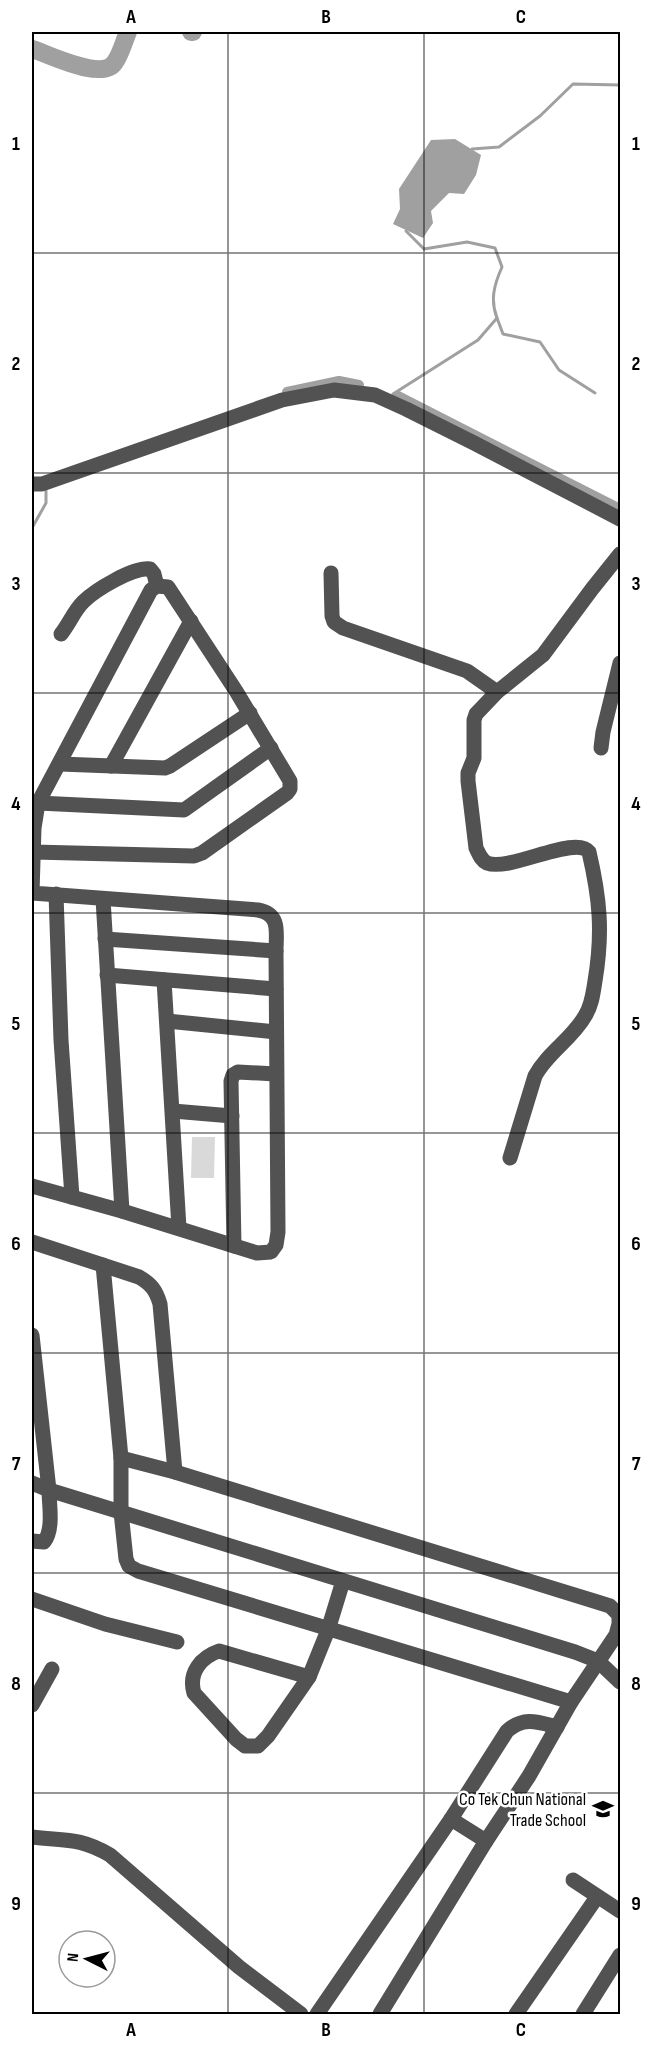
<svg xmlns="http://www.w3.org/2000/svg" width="652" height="2046" font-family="'Sofia Sans Condensed',sans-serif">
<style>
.green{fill:#d9d9d9}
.water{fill:#a0a0a0}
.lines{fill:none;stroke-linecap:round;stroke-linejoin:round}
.stream{stroke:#a0a0a0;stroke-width:3}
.canal{stroke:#a0a0a0;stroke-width:10}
.river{stroke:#a0a0a0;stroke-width:18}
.minor{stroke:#525252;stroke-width:15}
.grid{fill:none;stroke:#000;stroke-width:1.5;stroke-opacity:0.55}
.labels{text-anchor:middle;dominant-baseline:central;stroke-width:5;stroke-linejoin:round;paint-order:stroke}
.poi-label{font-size:18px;fill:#000;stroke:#fff;text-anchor:end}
.neatline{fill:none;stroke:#000;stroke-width:2}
.grid-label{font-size:20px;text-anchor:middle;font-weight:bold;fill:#000}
</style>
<rect width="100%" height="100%" fill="#fff"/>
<path class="green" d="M192 1137H215L214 1178H191Z"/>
<path class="water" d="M455 139 481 155 476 175 464 194 449 193 431 211 433 223 423 238 393 224 400 209 399 189 431 140Z"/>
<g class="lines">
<g class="stream">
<path d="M472 149 499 147 540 116 573 84 620 85"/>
<path d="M406 231 424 249 467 242 495 248 502 267C494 285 490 300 497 318"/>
<path d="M393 394 478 340 497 318 503 334 540 342 559 370 595 393"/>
<path d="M32 528 46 503V491"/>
</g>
<g class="canal">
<path d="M287 392 339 381 359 385"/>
<path d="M398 396 620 509"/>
</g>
<g class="river">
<path d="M191 32H193"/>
<path d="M32 49C49 54 103 82 115 62 121 54 124 41 128 32"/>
</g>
<g class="minor">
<path d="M32 484H42L282 400 334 390 375 395 406 409 474 443 620 519"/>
<path d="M331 573 332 616 334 622 343 628 467 671 497 692"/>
<path d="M61 634C69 624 74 611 83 602 95 590 133 567 150 569L154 574 157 586"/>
<path d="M601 748 603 732 620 663"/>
<path d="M60 764 165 768 170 766 250 713"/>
<path d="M111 766 191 621"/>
<path d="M38 803 184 810 271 748"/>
<path d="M56 894 61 1040 72 1197"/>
<path d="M103 899 122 1211"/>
<path d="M105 939 276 951"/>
<path d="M107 975 276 989"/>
<path d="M164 980 179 1228"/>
<path d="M167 1021 276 1032"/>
<path d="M173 1111 232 1116"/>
<path d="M510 1158 535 1076C547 1053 572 1039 585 1016 592 1005 593 993 595 981 603 933 600 899 589 852 576 834 510 872 487 863 481 860 479 854 476 848L468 781V773L474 758V720L476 714 497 692 543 655 592 589 620 554"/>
<path d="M32 1186 122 1211 257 1253 271 1252 276 1245 278 1232 276 951C276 933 281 914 258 910L32 893 34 828 38 803 151 590 157 586 168 587 236 691 290 781V789L287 793 202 853 194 856 33 852"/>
<path d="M32 1242 139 1277C151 1284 156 1290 160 1304L175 1472"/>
<path d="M234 1246 231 1081 233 1075 238 1072 276 1074"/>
<path d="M103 1265 121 1458V1512L126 1559 129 1566 138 1571 571 1702"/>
<path d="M32 1335 49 1490 575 1652 598 1661 620 1682"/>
<path d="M121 1458 175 1472 594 1601 610 1606 619 1615V1624L616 1635 571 1702 529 1776 486 1841 380 2014"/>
<path d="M32 1483 49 1490C49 1505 54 1529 44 1542L32 1541"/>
<path d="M32 1599 105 1624 177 1642"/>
<path d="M219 1651 309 1677 268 1736 258 1746H245L236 1739 194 1693C188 1673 201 1657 219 1651Z"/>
<path d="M309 1677 328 1630 343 1581"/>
<path d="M32 1705 52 1669"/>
<path d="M451 1819 486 1841"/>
<path d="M32 1837C65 1841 79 1837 110 1855L239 1967 301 2014"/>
<path d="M573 1880 620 1911"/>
<path d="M317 2014 451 1819 507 1731C524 1716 538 1722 557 1727"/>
<path d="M516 2014 597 1897"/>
<path d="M583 2014 620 1955"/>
</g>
</g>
<path class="grid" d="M228 32V2014M424 32V2014M32 253H620M32 473H620M32 693H620M32 913H620M32 1133H620M32 1353H620M32 1573H620M32 1793H620"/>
<defs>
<symbol id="school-bare" viewBox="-9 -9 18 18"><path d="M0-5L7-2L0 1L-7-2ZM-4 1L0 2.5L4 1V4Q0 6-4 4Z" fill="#000" stroke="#fff" stroke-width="2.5" paint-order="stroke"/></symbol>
</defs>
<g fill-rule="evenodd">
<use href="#school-bare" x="588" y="1794" width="30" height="30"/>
</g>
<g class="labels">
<g class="poi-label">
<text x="586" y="1799">Co Tek Chun National<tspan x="586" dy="21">Trade School</tspan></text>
</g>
</g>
<rect width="652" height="2046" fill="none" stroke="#ffffff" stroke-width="66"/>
<g transform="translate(87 1959) rotate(276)"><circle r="28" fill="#ffffff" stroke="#999999" stroke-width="1.5"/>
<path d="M0-4.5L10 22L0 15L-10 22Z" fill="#000000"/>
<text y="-9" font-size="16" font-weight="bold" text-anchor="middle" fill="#000000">N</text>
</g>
<rect x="33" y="33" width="586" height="1980" class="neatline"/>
<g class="grid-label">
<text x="131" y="23">A</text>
<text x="326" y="23">B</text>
<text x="521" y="23">C</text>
<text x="16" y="150">1</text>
<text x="636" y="150">1</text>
<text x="16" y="370">2</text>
<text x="636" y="370">2</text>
<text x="16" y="590">3</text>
<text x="636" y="590">3</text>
<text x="16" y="810">4</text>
<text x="636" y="810">4</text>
<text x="16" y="1030">5</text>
<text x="636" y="1030">5</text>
<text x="16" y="1250">6</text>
<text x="636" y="1250">6</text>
<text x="16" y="1470">7</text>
<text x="636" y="1470">7</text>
<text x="16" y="1690">8</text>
<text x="636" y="1690">8</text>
<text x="16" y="1910">9</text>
<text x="636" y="1910">9</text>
<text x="131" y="2036">A</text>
<text x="326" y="2036">B</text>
<text x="521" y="2036">C</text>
</g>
</svg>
